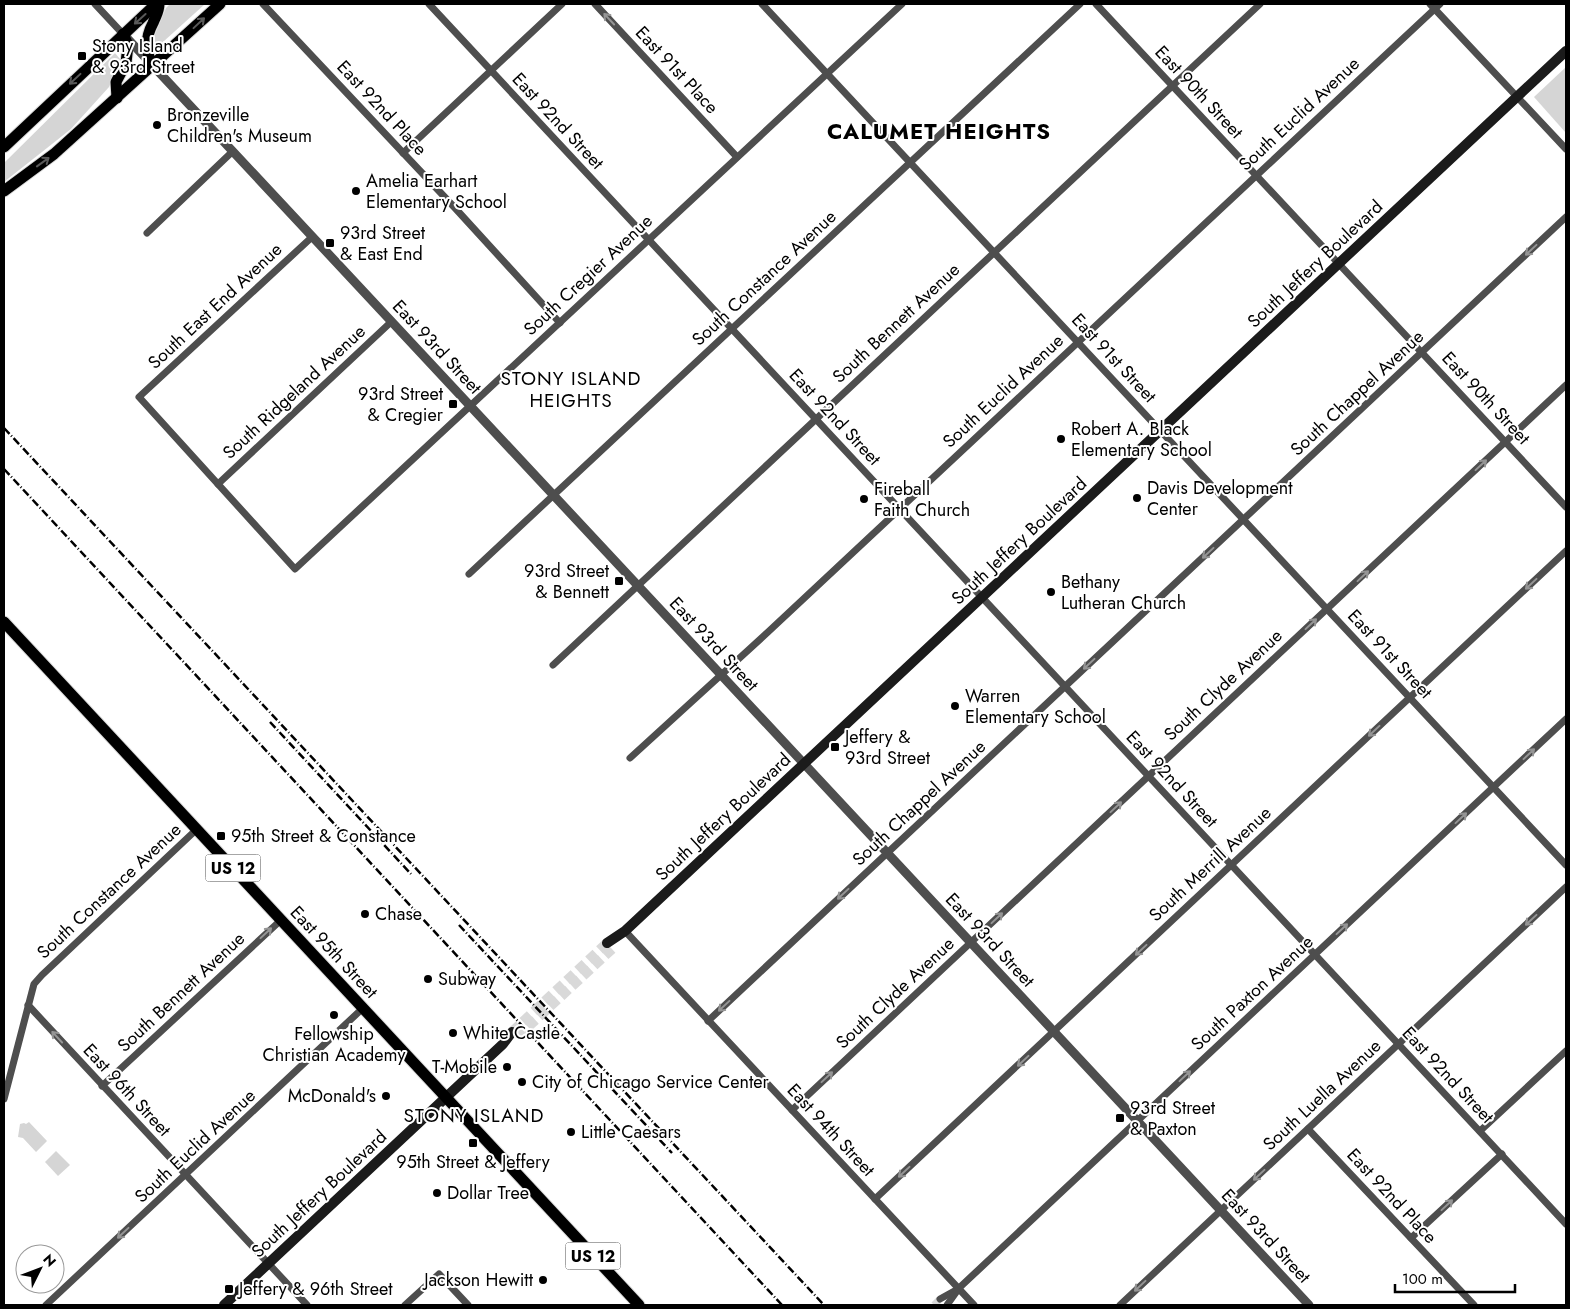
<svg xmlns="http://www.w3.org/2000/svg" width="1570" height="1309" font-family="Jost,sans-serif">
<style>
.green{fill:#d5d5d5}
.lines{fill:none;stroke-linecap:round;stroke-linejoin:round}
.minor-tunnel{stroke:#d9d9d9;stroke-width:7;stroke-dasharray:7 3.5;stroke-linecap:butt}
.secondary-tunnel{stroke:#d9d9d9;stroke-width:10;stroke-dasharray:10 5;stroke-linecap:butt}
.primary-casing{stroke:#dbdbdb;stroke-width:13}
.trunk-casing{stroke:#dbdbdb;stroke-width:13}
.minor{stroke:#4e4e4e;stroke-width:7}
.tertiary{stroke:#4e4e4e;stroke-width:9}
.secondary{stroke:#1b1b1b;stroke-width:10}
.primary{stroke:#000;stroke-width:11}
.trunk{stroke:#000;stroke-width:11}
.rail{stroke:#000;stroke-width:2.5;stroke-dasharray:8 2.5 1 2.5;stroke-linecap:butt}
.oneway{stroke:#595959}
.oneway2{stroke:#959595}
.poi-dot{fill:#000;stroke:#fff;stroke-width:2}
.labels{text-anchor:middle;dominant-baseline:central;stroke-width:4;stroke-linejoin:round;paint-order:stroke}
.shield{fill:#fff;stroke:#4c4c4c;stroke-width:1}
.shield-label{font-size:16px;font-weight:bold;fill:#000}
.poi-label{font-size:18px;fill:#000;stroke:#fff;text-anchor:start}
.street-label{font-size:18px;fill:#000;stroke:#fff}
.neighbourhood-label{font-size:19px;letter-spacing:1px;fill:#000;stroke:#fff}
.district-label{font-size:22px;font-weight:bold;letter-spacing:1px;fill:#000;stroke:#fff}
</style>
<rect width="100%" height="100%" fill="#fff"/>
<g class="green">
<path d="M170 4H205L153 51 150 46 166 8Z"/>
<path d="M115 53 120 59 109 87 71 129 4 182V163Z"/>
<path d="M1566 67V133L1534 97Z"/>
<path d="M29 1122 47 1141 36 1152 23 1138 18 1137 20 1124 24 1123 26 1124Z"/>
<path d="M56 1151 70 1165 58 1176 45 1162Z"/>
</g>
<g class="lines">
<path class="minor-tunnel" d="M934 1305 940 1299"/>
<g class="secondary-tunnel">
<path d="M512 1032 607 943"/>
<path d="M517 1037 612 949"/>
</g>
<defs>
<path id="primary" d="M4 622 639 1305"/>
<g id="trunk">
<path d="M153 66C145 51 145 38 153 23 156 15 159 12 159 4"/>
<path d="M117 98 116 82 126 63 128 45 123 34"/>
<path d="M4 147 156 4"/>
<path d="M4 191 54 154 220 4"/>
</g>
</defs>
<use href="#primary" class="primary-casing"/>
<use href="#trunk" class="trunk-casing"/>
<g class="minor">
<path d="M95 4 123 34"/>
<path d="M263 4 455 208 560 323"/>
<path d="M429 4 1566 1224"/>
<path d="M595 4 737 157"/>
<path d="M762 4 1566 865"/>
<path d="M1096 4 1566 507"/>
<path d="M1430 4 1566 149"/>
<path d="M403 153 562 4"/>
<path d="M147 233 232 152"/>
<path d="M312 237 139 397 295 569 902 4"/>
<path d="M218 484 391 322"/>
<path d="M469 574 1080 4"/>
<path d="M553 665 1260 4"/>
<path d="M630 758 768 632 1440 4"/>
<path d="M625 931 974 1305"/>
<path d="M28 1005 307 1305"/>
<path d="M708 1021 1566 217"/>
<path d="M102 1086 281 920"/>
<path d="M4 1099 34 984 42 975 197 829"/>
<path d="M792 1110 1566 385"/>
<path d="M1308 1129 1474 1305"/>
<path d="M1480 1131 1566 1051"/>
<path d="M875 1199 1566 551"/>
<path d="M1411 1238 1502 1154"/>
<path d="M940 1299 958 1289 1566 719"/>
<path d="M46 1305 363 1008"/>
<path d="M405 1305 439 1274 468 1305"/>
<path d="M947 1305 957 1291"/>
<path d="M1120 1305 1566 887"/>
</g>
<path class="tertiary" d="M127 38 1309 1305"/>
<g class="secondary">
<path d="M607 943 625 931 1566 51"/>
<path d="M224 1305 503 1044 512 1032"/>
</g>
<use href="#primary" class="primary"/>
<use href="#trunk" class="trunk"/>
<g class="rail">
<path d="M4 428 824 1305"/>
<path d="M4 469 782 1305"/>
<path d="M270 722 411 874"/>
<path d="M459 925 672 1153"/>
</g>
</g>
<defs><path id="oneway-shaft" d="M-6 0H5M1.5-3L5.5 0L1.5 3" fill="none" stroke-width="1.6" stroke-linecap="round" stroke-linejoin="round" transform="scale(1.25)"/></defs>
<g class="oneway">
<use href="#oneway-shaft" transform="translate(140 19) rotate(138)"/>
<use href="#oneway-shaft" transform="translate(199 23) rotate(-43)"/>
<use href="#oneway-shaft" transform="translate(75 79) rotate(137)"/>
<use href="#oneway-shaft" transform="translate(43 162) rotate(-36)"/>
</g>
<g class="oneway2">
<use href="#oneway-shaft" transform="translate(609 19) rotate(-133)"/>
<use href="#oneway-shaft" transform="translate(1531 250) rotate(137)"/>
<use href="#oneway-shaft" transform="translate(1481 465) rotate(-43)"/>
<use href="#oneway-shaft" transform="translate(1208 553) rotate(137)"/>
<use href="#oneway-shaft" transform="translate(1363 576) rotate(-43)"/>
<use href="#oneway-shaft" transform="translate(1531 584) rotate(137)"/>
<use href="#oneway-shaft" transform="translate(1311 624) rotate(-43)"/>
<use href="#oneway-shaft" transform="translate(1089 664) rotate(137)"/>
<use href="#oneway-shaft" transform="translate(1374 731) rotate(137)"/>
<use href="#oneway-shaft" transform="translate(1529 754) rotate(-43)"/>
<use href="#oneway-shaft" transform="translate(1116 807) rotate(-43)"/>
<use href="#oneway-shaft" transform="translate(1461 818) rotate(-43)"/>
<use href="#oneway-shaft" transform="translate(843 894) rotate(137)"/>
<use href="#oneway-shaft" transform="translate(997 918) rotate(-43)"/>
<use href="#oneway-shaft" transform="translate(1531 920) rotate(137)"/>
<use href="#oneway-shaft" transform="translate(1342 929) rotate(-43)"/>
<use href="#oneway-shaft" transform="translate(266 933) rotate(-43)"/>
<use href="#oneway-shaft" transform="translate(1141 950) rotate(137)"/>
<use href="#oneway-shaft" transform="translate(724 1006) rotate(137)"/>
<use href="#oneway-shaft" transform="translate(57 1037) rotate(-133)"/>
<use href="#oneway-shaft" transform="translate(1023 1061) rotate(137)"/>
<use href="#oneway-shaft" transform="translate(1185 1076) rotate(-43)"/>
<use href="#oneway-shaft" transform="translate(827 1077) rotate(-43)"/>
<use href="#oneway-shaft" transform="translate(904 1172) rotate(137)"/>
<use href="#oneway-shaft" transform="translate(1259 1175) rotate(137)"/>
<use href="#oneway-shaft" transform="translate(1447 1205) rotate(-43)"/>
<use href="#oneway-shaft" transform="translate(123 1233) rotate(137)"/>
<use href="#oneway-shaft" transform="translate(1140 1286) rotate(137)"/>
</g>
<g class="poi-dot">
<rect x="77" y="51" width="10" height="10" rx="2.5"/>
<circle cx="157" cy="125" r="5"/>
<circle cx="356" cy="191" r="5"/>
<rect x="325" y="238" width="10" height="10" rx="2.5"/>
<rect x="448" y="399" width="10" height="10" rx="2.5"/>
<circle cx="1061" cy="439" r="5"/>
<circle cx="1137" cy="498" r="5"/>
<circle cx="864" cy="499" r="5"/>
<rect x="614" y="576" width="10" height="10" rx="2.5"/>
<circle cx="1051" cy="592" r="5"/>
<circle cx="955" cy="706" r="5"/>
<rect x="830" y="742" width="10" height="10" rx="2.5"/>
<rect x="216" y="831" width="10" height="10" rx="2.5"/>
<circle cx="365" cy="914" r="5"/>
<circle cx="428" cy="979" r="5"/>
<circle cx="334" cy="1015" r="5"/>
<circle cx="453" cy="1033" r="5"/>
<circle cx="507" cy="1067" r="5"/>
<circle cx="522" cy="1082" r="5"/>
<circle cx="386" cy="1096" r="5"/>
<rect x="1115" y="1113" width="10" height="10" rx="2.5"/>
<circle cx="571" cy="1132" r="5"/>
<rect x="468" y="1138" width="10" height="10" rx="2.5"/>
<circle cx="437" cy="1193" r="5"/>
<circle cx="543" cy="1280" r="5"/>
<rect x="224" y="1284" width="10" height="10" rx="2.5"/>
</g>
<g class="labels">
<g class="shield">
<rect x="205.5" y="854.5" width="55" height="27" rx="4"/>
<rect x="565.5" y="1242.5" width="55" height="27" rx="4"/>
</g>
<g class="shield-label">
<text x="233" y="868">US 12</text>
<text x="593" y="1256">US 12</text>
</g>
<g class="poi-label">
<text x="92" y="46">Stony Island<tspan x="92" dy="21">&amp; 93rd Street</tspan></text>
<text x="167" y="115">Bronzeville<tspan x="167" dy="21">Children's Museum</tspan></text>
<text x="366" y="181">Amelia Earhart<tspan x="366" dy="21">Elementary School</tspan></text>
<text x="340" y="233">93rd Street<tspan x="340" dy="21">&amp; East End</tspan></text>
<text x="443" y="394" text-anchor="end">93rd Street<tspan x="443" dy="21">&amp; Cregier</tspan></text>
<text x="1071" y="429">Robert A. Black<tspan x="1071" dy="21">Elementary School</tspan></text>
<text x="1147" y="488">Davis Development<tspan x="1147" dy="21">Center</tspan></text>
<text x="874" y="489">Fireball<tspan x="874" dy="21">Faith Church</tspan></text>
<text x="609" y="571" text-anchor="end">93rd Street<tspan x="609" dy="21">&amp; Bennett</tspan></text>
<text x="1061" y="582">Bethany<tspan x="1061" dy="21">Lutheran Church</tspan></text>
<text x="965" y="696">Warren<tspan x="965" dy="21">Elementary School</tspan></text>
<text x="845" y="737">Jeffery &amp;<tspan x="845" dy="21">93rd Street</tspan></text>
<text x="231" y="836">95th Street &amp; Constance</text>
<text x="375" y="914">Chase</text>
<text x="438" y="979">Subway</text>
<text x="463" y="1033">White Castle</text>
<text x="334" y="1034" text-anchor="middle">Fellowship<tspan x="334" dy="21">Christian Academy</tspan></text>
<text x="497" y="1067" text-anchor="end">T-Mobile</text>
<text x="532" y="1082">City of Chicago Service Center</text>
<text x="376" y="1096" text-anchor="end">McDonald's</text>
<text x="1130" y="1108">93rd Street<tspan x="1130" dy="21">&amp; Paxton</tspan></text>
<text x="581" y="1132">Little Caesars</text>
<text x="473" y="1162" text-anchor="middle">95th Street &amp; Jeffery</text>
<text x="447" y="1193">Dollar Tree</text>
<text x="533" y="1280" text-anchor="end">Jackson Hewitt</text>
<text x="239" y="1289">Jeffery &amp; 96th Street</text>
</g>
<g class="street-label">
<text transform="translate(677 70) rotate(47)">East 91st Place</text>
<text transform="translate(1199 92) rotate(47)">East 90th Street</text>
<text transform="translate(382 108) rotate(47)">East 92nd Place</text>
<text transform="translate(1299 114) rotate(-43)">South Euclid Avenue</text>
<text transform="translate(558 121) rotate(47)">East 92nd Street</text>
<text transform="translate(1315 264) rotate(-43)">South Jeffery Boulevard</text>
<text transform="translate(588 275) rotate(-43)">South Cregier Avenue</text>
<text transform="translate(764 278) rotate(-43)">South Constance Avenue</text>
<text transform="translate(215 306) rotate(-43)">South East End Avenue</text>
<text transform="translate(896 323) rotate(-43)">South Bennett Avenue</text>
<text transform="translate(437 347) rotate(47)">East 93rd Street</text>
<text transform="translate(1114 358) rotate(47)">East 91st Street</text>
<text transform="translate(1003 391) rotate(-43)">South Euclid Avenue</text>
<text transform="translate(294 392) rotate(-43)">South Ridgeland Avenue</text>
<text transform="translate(1357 393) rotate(-43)">South Chappel Avenue</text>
<text transform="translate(1486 398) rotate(47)">East 90th Street</text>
<text transform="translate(835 417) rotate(47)">East 92nd Street</text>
<text transform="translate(1019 541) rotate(-43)">South Jeffery Boulevard</text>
<text transform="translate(714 644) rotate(47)">East 93rd Street</text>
<text transform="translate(1390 654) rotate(47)">East 91st Street</text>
<text transform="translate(1223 685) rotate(-43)">South Clyde Avenue</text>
<text transform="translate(1172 779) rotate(47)">East 92nd Street</text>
<text transform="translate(919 803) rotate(-43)">South Chappel Avenue</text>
<text transform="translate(723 817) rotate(-43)">South Jeffery Boulevard</text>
<text transform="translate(1210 864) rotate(-43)">South Merrill Avenue</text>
<text transform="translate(109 891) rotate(-43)">South Constance Avenue</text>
<text transform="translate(990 940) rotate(47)">East 93rd Street</text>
<text transform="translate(334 952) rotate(47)">East 95th Street</text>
<text transform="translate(181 992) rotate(-43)">South Bennett Avenue</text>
<text transform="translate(895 993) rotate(-43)">South Clyde Avenue</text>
<text transform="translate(1252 993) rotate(-43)">South Paxton Avenue</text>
<text transform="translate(1448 1075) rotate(47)">East 92nd Street</text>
<text transform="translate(127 1090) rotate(47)">East 96th Street</text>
<text transform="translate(1322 1095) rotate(-43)">South Luella Avenue</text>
<text transform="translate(831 1130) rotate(47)">East 94th Street</text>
<text transform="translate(195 1146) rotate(-43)">South Euclid Avenue</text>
<text transform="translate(319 1194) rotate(-43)">South Jeffery Boulevard</text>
<text transform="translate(1392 1196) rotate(47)">East 92nd Place</text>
<text transform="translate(1266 1236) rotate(47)">East 93rd Street</text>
</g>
<g class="neighbourhood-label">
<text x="571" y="378">STONY ISLAND<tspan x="571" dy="22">HEIGHTS</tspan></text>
<text x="474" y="1115">STONY ISLAND</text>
</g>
<g class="district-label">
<text x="939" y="131">CALUMET HEIGHTS</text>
</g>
</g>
<rect width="1570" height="1309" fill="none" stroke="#000000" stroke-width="10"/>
<g transform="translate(40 1269) rotate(48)"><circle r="24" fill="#ffffff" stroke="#999999"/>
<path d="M0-4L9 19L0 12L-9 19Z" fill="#000000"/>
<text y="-8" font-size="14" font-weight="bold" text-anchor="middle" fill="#000000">N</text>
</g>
<path d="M1395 1284v8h120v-8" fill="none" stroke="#000000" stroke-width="2.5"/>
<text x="1402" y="1284" font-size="15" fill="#000000" stroke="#ffffff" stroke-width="4" paint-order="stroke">100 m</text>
</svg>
